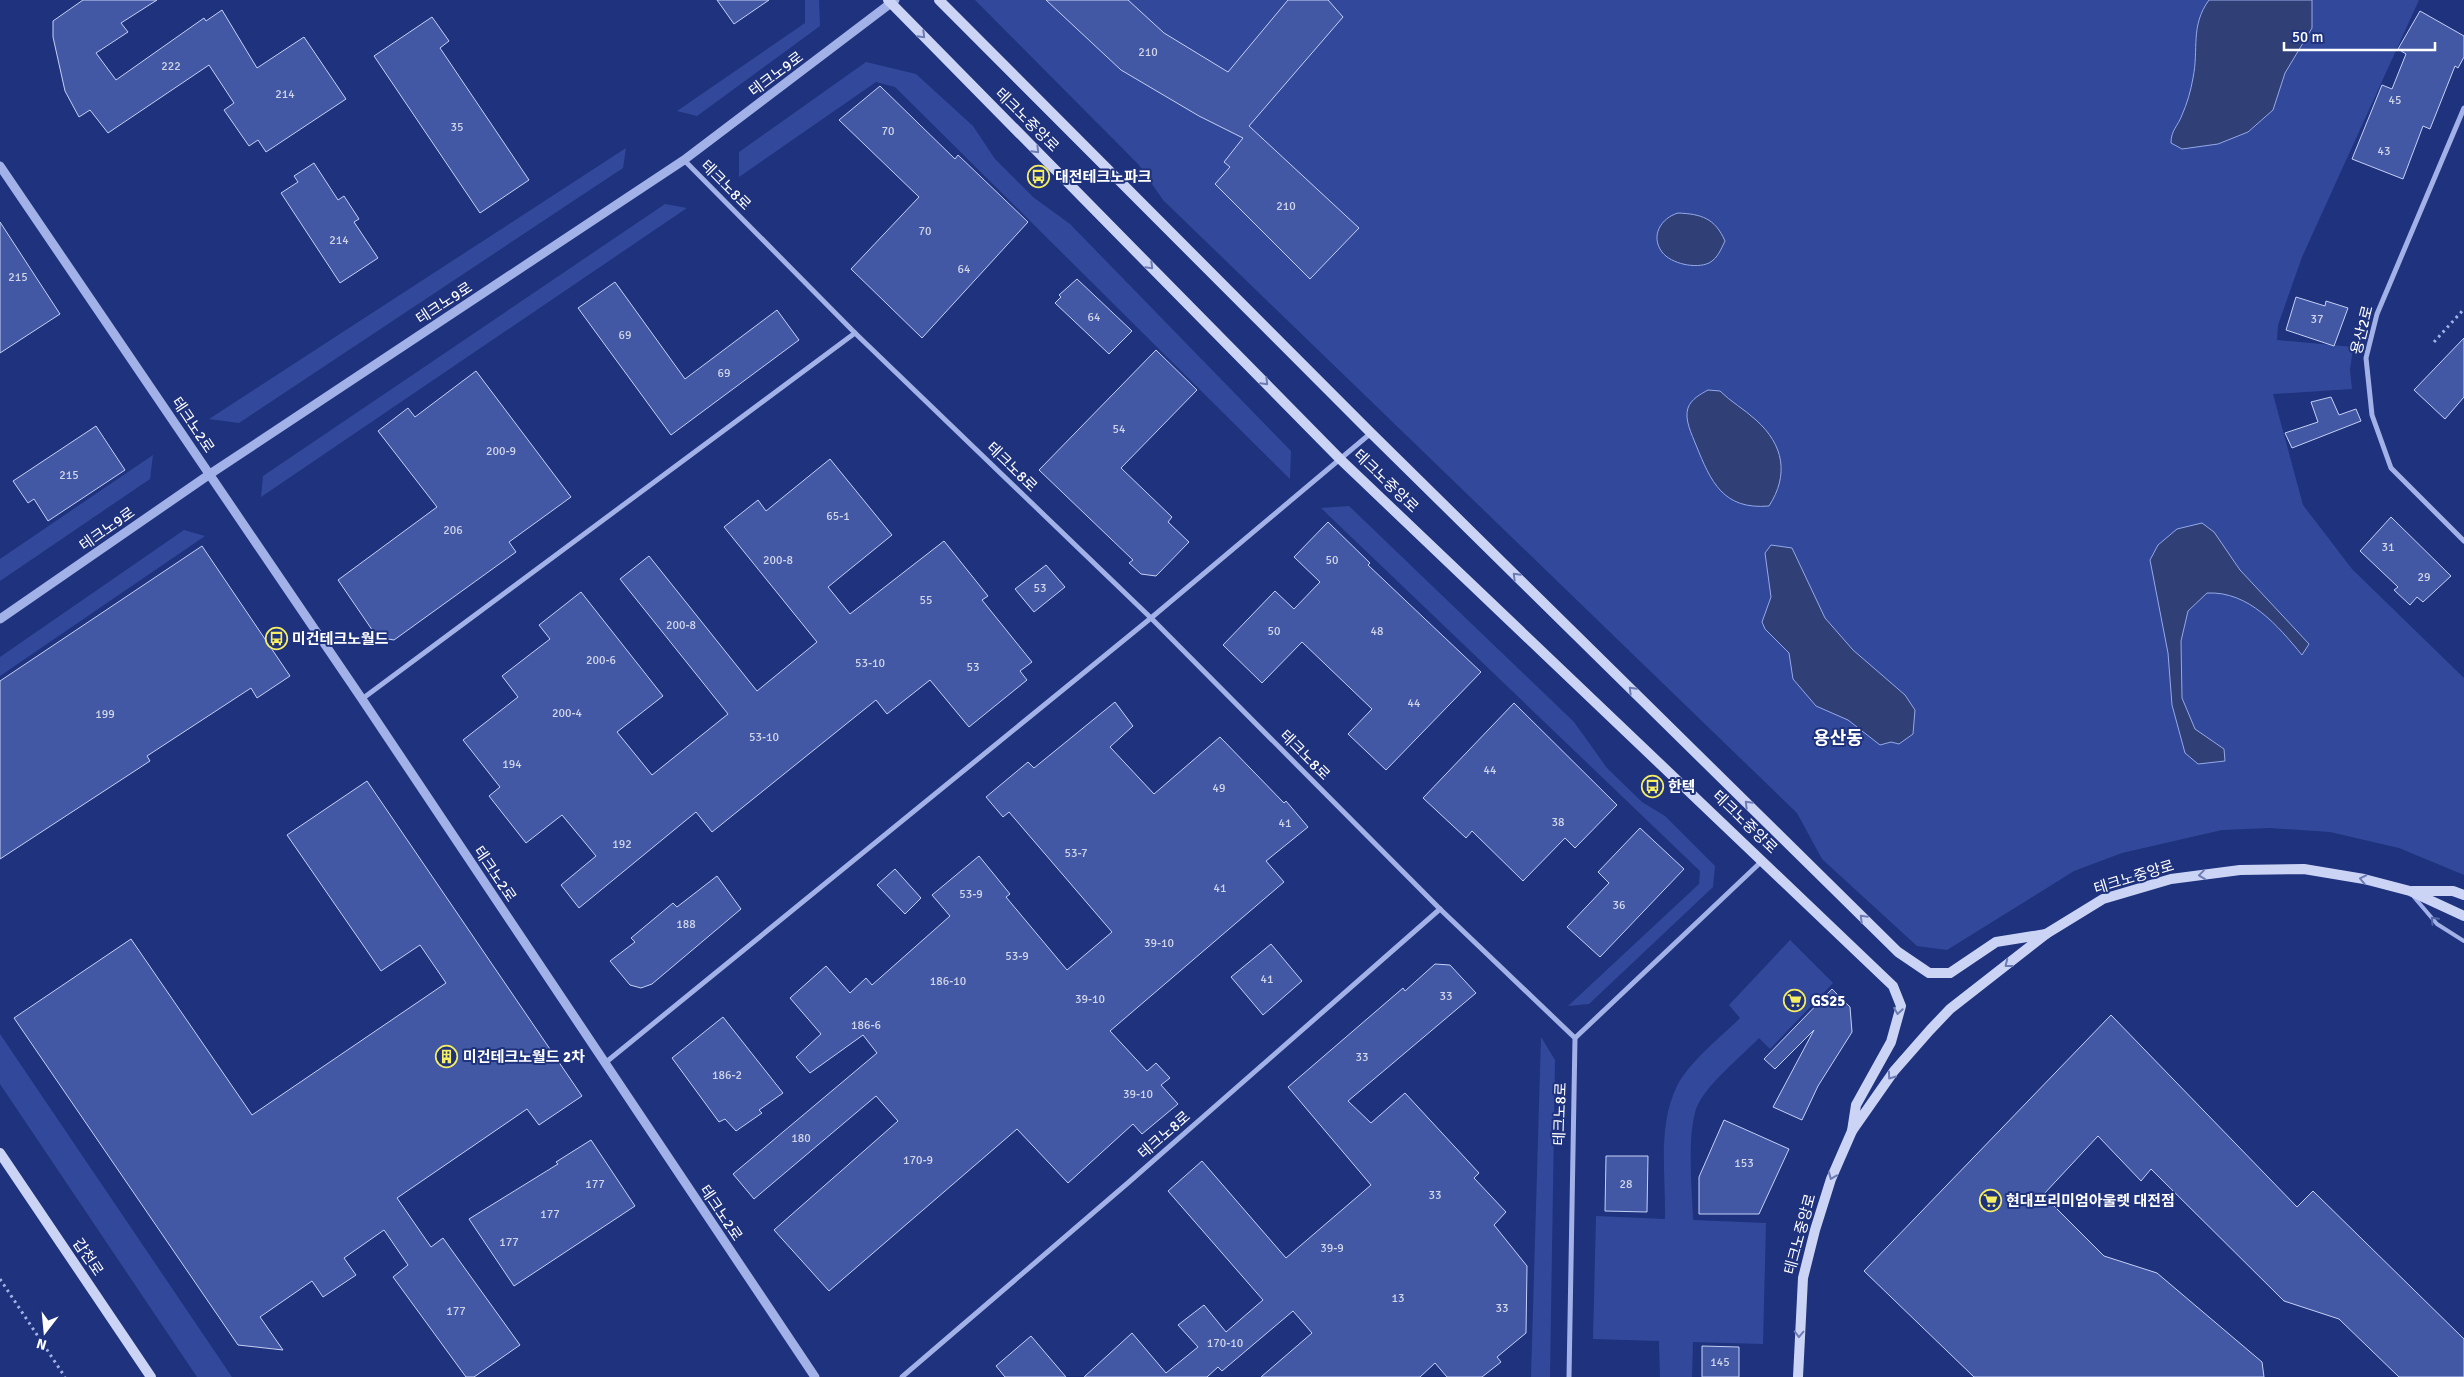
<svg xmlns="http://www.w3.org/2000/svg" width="2464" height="1377" font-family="Signika,'Noto Sans KR',sans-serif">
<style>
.green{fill:#32499b}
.water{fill:#303f76;stroke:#95a9e9}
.building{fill:#4358a5;stroke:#c5d0f6}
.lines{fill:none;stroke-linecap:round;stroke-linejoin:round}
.path{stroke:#a2b1e7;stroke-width:3;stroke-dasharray:2.5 4;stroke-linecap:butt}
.service{stroke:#a2b1e7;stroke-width:4}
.minor{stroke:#a2b1e7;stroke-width:5}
.tertiary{stroke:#a2b1e7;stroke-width:9}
.secondary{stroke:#ccd4f6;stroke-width:10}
.oneway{stroke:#6d7bb3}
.oneway2{stroke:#5365a7}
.labels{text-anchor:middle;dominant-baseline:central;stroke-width:4;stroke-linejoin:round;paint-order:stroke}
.number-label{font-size:12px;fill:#d0d5e8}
.street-label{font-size:15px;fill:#fff;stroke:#1f327d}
.poi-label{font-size:15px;font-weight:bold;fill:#fff;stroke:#1f327d;text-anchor:start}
.quarter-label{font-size:18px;font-weight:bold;fill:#fff;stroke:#1f327d}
</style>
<rect width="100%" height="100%" fill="#1f327d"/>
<g class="green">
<path d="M805 0H819L820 26 697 116 677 111 805 23Z"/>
<path d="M975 0H2419L2302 257 2278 325 2277 340 2353 347 2350 370 2352 389 2273 394 2303 505 2352 569 2464 678V875L2399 848 2330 832 2270 828 2222 830 2122 853 2074 871 1947 950 1917 946 1822 859 1797 813 1163 200 1139 165Z"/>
<path d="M866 62 916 74 973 126 995 159 1033 197 1070 224 1291 451 1290 479 895 87 876 82 739 177V152Z"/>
<path d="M626 148 623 168 239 423 209 419Z"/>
<path d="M665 204 687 208 261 497 263 476Z"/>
<path d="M153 455 150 479 0 581V559Z"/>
<path d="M1349 506 1574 722 1607 768 1642 802 1665 816 1715 866 1713 887 1589 1004 1568 1006 1699 884 1700 871 1321 508Z"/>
<path d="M184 530 205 536 0 676V657Z"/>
<path d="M1790 940 1833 983 1770 1049 1759 1038C1741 1057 1705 1085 1696 1109 1687 1137 1692 1189 1693 1220L1766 1223 1763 1344 1693 1342 1692 1377H1660L1659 1341 1593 1339 1596 1216 1665 1219C1666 1175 1657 1127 1677 1086 1689 1062 1721 1037 1740 1018L1729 1005Z"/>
<path d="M0 1034 232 1377H197L0 1084Z"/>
<path d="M1541 1037 1555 1060 1550 1377H1531Z"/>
</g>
<g class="water">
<path d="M2209 0H2312V28L2285 73 2273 110 2248 132 2218 144 2182 149 2171 143C2171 130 2178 126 2182 115 2187 104 2191 90 2193 78 2199 49 2190 26 2209 0Z"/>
<path d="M1678 213C1701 214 1715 218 1725 241 1721 249 1718 258 1709 263 1696 269 1671 264 1662 252 1650 236 1661 218 1678 213Z"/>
<path d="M1708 390 1720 391C1731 402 1744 409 1756 420 1784 445 1789 475 1769 506 1723 510 1711 482 1696 445 1692 435 1684 419 1688 408 1691 399 1701 394 1708 390Z"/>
<path d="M2202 523 2214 532 2240 570 2309 644 2302 655C2278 626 2249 591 2207 593L2188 611 2181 641 2182 698 2195 729 2224 749 2225 761 2198 764 2185 753 2172 705 2168 653 2150 560 2158 545 2177 529Z"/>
<path d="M1771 545 1792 548 1825 618 1853 650 1905 695 1915 710 1913 734 1899 744 1891 742 1880 745 1848 720 1816 706 1793 679 1789 653 1765 629 1762 622 1771 597 1765 553Z"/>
</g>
<g class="building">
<path d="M83 0H157L121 23 128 32 96 53 116 80 204 18 206 21 222 10 257 68 304 37 346 99 266 152 258 140 249 146 224 110 234 103 209 65 108 133 90 110 79 117 65 91 53 37V21Z"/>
<path d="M717 0H769L734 24Z"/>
<path d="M1046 0H1128L1164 33 1228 72 1288 0H1328L1343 17 1249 126 1359 228 1310 279 1215 184 1230 167 1224 162 1243 138 1199 116 1121 70Z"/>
<path d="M2420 11 2464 36V57L2458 68 2455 66 2430 129 2423 126 2403 179 2352 159 2382 85 2392 89 2406 54 2398 49Z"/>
<path d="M432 17 449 41 440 48 529 180 480 213 374 56Z"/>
<path d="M880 86 955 159 958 155 1028 222 922 338 851 269 919 197 839 120Z"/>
<path d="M314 163 338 200 344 196 359 219 354 222 378 258 340 283 281 193 298 182 294 176Z"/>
<path d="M0 222 60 314 0 353Z"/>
<path d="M1077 279 1132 331 1109 354 1055 303 1061 297 1059 295Z"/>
<path d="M615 282 685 379 777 310 799 340 671 435 578 308Z"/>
<path d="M2296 297 2325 306 2326 301 2348 308 2334 346 2286 330Z"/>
<path d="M2464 338V397L2445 419 2414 390Z"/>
<path d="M1156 350 1197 390 1121 468 1172 517 1168 522 1189 542 1156 576 1141 574 1129 563 1133 560 1039 470Z"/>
<path d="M476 371 571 497 509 542 516 552 394 640 377 637 338 580 437 507 378 431 408 408 415 417Z"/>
<path d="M2331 397 2339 415 2356 409 2361 421 2292 448 2285 433 2318 422 2311 402Z"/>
<path d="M96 426 125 470 48 521 34 499 28 503 13 481Z"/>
<path d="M830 459 892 535 828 587 850 614 944 541 988 596 982 600 1032 662 1020 671 1027 680 969 727 930 680 887 714 876 700 712 832 696 812 579 908 561 885 596 856 562 815 526 843 489 796 500 787 463 740 518 697 502 676 550 639 539 625 581 592 663 696 617 732 652 775 728 714 620 579 649 556 757 691 817 642 724 527 758 500 766 511Z"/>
<path d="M2391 517 2451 576 2423 602 2417 597 2410 605 2394 590 2398 587 2360 551Z"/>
<path d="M1328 522 1370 563 1368 565 1481 672 1386 770 1348 734 1372 709 1302 642 1262 683 1223 645 1275 591 1294 609 1320 582 1294 557Z"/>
<path d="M202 546 290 676 257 698 251 688 147 756 150 761 0 859V681Z"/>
<path d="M1046 565 1065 587 1034 612 1015 589Z"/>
<path d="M1115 702 1133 726 1110 747 1154 794 1220 737 1284 803 1286 801 1308 827 1266 861 1284 882 1110 1031 1147 1071 1156 1063 1170 1078 1161 1085 1178 1104 1142 1134 1133 1124 1068 1183 1017 1129 829 1291 774 1230 898 1121 876 1096 754 1199 733 1174 877 1053 863 1035 810 1073 796 1057 821 1034 790 998 826 966 850 993 866 978 872 985 950 916 932 895 979 856 1010 894 1006 897 1067 970 1112 932 1009 812 1003 817 986 797 1028 762 1034 768Z"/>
<path d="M1514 703 1617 805 1575 848 1565 838 1523 881 1472 831 1466 838 1423 798Z"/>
<path d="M367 781 582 1096 539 1125 527 1109 397 1198 431 1247 443 1238 520 1345 474 1377H466L393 1277 408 1265 384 1230 344 1258 356 1275 323 1297 312 1281 260 1317 283 1350 238 1345 14 1018 131 939 252 1115 446 983 420 945 381 971 287 835Z"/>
<path d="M1640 828 1684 869 1600 957 1567 927 1609 883 1598 872Z"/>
<path d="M895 869 921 898 905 914 877 885Z"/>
<path d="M717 876 741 909 652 984 641 988 630 985 610 961 635 942 631 938 673 903 677 907Z"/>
<path d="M1271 944 1302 981 1263 1015 1231 977Z"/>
<path d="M1435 964 1450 965 1476 993 1348 1101 1371 1123 1405 1093 1479 1173 1474 1178 1506 1212 1494 1225 1527 1266 1526 1333 1497 1357 1501 1362 1482 1377H1447L1435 1363 1420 1377H1261L1312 1333 1293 1311 1222 1371 1218 1367 1207 1377H1084L1132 1333 1166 1373 1198 1347 1178 1325 1204 1305 1226 1332 1263 1300 1168 1191 1202 1161 1286 1258 1371 1185 1288 1087 1403 988 1405 991Z"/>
<path d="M1832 989 1850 1007 1852 1032 1818 1086 1802 1120 1773 1107 1814 1030 1775 1069 1764 1059Z"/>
<path d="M2111 1015 2297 1207 2313 1191 2464 1339V1377H2399L2339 1319 2284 1301 2151 1169 2141 1181 2098 1136 2043 1195 2104 1256 2157 1273 2262 1362 2264 1377H1974L1864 1271Z"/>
<path d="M723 1017 783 1093 759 1110 762 1113 736 1131 725 1119 719 1122 672 1058Z"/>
<path d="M1724 1120 1789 1149 1759 1214H1699V1177Z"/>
<path d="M591 1140 635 1206 514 1286 469 1219 558 1164 556 1162Z"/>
<path d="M1606 1156H1648L1647 1212 1605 1211Z"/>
<path d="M1031 1336 1066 1377H1005L996 1366Z"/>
<path d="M1702 1346 1739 1347V1377H1702Z"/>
</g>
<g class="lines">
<g class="path">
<path d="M2434 342 2464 309"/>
<path d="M0 1279 65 1377"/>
</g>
<path class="service" d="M2414 897 2437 924 2464 941"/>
<g class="minor">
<path d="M2464 108 2377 314 2366 358 2372 415 2391 468 2464 541"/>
<path d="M684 160 855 333 1151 618 1440 909 1575 1038 1569 1377"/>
<path d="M362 699 855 333"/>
<path d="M1575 1038 1763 860"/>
<path d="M605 1063 1151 618 1371 433"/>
<path d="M902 1377 1129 1182 1440 909"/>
</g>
<g class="tertiary">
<path d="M0 166 362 699 815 1377"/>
<path d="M0 619 210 474 684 160 895 0"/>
</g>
<g class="secondary">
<path d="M888 0 1340 459 1893 986 1901 1006 1891 1042 1856 1105 1852 1131"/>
<path d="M939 0 1371 433 1898 952 1929 973H1950L1996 942 2046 934"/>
<path d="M2413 891H2453L2464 895"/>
<path d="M0 1153 151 1377"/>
<path d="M1798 1377 1803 1278 1815 1230 1831 1179 1852 1131 1894 1071 1930 1030 1950 1009 2046 934 2103 899 2171 879 2240 870 2304 869 2364 879 2410 891 2464 916"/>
</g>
</g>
<defs><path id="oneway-chevron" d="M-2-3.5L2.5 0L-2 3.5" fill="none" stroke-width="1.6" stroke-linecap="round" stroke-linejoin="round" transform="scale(1.25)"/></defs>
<g class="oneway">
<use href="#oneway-chevron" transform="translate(922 35) rotate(45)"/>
<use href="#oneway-chevron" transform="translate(1036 150) rotate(45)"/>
<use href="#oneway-chevron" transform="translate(1150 266) rotate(45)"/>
<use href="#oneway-chevron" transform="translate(1265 382) rotate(45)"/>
<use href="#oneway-chevron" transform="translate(1516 576) rotate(-135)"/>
<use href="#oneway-chevron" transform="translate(1632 690) rotate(-135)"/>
<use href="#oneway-chevron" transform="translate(1748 804) rotate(-135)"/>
<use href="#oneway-chevron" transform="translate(2202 875) rotate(173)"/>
<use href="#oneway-chevron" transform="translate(2363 879) rotate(-168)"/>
<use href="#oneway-chevron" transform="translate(1863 918) rotate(-135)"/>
<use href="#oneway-chevron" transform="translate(2008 964) rotate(142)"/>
<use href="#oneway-chevron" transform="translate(1898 1011) rotate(99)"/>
<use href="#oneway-chevron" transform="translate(1891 1076) rotate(126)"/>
<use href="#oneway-chevron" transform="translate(1832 1176) rotate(112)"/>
<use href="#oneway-chevron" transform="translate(1799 1334) rotate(92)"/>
</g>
<use class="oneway2" href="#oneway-chevron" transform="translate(2434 920) rotate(-133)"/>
<defs>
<symbol id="bus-ring" viewBox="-11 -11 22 22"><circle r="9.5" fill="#1f327d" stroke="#f5ed62" stroke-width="1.5"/><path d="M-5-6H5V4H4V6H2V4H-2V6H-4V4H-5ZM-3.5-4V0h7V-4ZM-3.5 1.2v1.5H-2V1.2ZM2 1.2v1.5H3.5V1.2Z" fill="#f5ed62"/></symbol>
<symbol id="supermarket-ring" viewBox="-11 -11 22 22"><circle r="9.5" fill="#1f327d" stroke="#f5ed62" stroke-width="1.5"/><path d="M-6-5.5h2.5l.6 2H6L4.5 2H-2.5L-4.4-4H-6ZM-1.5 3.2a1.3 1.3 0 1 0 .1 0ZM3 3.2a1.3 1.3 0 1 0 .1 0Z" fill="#f5ed62"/></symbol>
<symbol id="building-ring" viewBox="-11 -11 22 22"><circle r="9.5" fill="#1f327d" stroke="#f5ed62" stroke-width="1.5"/><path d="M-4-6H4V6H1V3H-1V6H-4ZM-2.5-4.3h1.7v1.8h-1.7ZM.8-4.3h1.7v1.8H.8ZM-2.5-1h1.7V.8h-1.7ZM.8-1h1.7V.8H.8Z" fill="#f5ed62"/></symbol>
</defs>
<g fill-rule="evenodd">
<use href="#bus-ring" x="1026" y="164" width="25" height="25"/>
<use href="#bus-ring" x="264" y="626" width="25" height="25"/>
<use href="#bus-ring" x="1640" y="774" width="25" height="25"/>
<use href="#supermarket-ring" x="1782" y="988" width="25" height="25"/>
<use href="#building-ring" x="434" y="1044" width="25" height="25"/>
<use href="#supermarket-ring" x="1978" y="1188" width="25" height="25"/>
</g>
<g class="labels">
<g class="number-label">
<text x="1148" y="52">210</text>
<text x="171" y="66">222</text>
<text x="285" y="94">214</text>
<text x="2395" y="100">45</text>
<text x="457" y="127">35</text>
<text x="888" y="131">70</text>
<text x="2384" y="151">43</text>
<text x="1286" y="206">210</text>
<text x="925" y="231">70</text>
<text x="339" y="240">214</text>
<text x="964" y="269">64</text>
<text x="18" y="277">215</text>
<text x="1094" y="317">64</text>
<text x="2317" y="319">37</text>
<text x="625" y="335">69</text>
<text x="724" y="373">69</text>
<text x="1119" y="429">54</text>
<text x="501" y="451">200-9</text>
<text x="69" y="475">215</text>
<text x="838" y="516">65-1</text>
<text x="453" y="530">206</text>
<text x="2388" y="547">31</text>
<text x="778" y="560">200-8</text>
<text x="1332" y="560">50</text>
<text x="2424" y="577">29</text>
<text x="1040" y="588">53</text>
<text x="926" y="600">55</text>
<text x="681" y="625">200-8</text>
<text x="1274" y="631">50</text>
<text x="1377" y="631">48</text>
<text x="601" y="660">200-6</text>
<text x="870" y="663">53-10</text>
<text x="973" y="667">53</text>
<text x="1414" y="703">44</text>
<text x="567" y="713">200-4</text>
<text x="105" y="714">199</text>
<text x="764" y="737">53-10</text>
<text x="512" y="764">194</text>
<text x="1490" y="770">44</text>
<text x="1219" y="788">49</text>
<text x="1558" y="822">38</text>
<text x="1285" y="823">41</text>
<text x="622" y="844">192</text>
<text x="1076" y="853">53-7</text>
<text x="1220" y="888">41</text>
<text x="971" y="894">53-9</text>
<text x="1619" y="905">36</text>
<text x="686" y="924">188</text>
<text x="1159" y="943">39-10</text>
<text x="1017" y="956">53-9</text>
<text x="1267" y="979">41</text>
<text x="948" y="981">186-10</text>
<text x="1446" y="996">33</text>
<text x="1090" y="999">39-10</text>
<text x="866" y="1025">186-6</text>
<text x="1362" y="1057">33</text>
<text x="727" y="1075">186-2</text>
<text x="1138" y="1094">39-10</text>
<text x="801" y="1138">180</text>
<text x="918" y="1160">170-9</text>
<text x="1744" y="1163">153</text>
<text x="595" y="1184">177</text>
<text x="1626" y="1184">28</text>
<text x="1435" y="1195">33</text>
<text x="550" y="1214">177</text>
<text x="509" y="1242">177</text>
<text x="1332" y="1248">39-9</text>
<text x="1398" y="1298">13</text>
<text x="1502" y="1308">33</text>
<text x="456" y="1311">177</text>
<text x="1225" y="1343">170-10</text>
<text x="1720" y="1362">145</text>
</g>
<g class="street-label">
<text transform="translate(776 74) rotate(-37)">테크노9로</text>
<text transform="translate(1027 120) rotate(45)">테크노중앙로</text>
<text transform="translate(726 185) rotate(45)">테크노8로</text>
<text transform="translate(444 303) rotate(-33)">테크노9로</text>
<text transform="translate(2362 330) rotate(-76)">용산2로</text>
<text transform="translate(193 425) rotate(56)">테크노2로</text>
<text transform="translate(1012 467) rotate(44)">테크노8로</text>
<text transform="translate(1386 481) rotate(44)">테크노중앙로</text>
<text transform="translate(107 529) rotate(-35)">테크노9로</text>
<text transform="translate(1305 755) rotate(45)">테크노8로</text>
<text transform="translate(1745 822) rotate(44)">테크노중앙로</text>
<text transform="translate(495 874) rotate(56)">테크노2로</text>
<text transform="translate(2134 877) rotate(-17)">테크노중앙로</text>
<text transform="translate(1560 1114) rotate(-88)">테크노8로</text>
<text transform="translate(1164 1135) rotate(-41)">테크노8로</text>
<text transform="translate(721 1213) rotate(56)">테크노2로</text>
<text transform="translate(1800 1234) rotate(-75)">테크노중앙로</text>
<text transform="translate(88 1257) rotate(56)">갑천로</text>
</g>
<g class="poi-label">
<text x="1055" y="177">대전테크노파크</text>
<text x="292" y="639">미건테크노월드</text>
<text x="1668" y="787">한텍</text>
<text x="1811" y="1001">GS25</text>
<text x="463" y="1057">미건테크노월드 2차</text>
<text x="2006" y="1201">현대프리미엄아울렛 대전점</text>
</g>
<g class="quarter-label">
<text x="1838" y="738">용산동</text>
</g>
</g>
<g transform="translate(45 1332) rotate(196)" stroke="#1f327d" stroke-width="4" paint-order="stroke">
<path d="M0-4L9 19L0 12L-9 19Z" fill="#ffffff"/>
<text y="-8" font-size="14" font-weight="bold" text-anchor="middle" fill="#ffffff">N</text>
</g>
<path d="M2284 42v8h151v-8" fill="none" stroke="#ffffff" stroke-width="2.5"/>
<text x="2292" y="42" font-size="15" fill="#ffffff" stroke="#1f327d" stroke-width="4" paint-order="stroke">50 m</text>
</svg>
